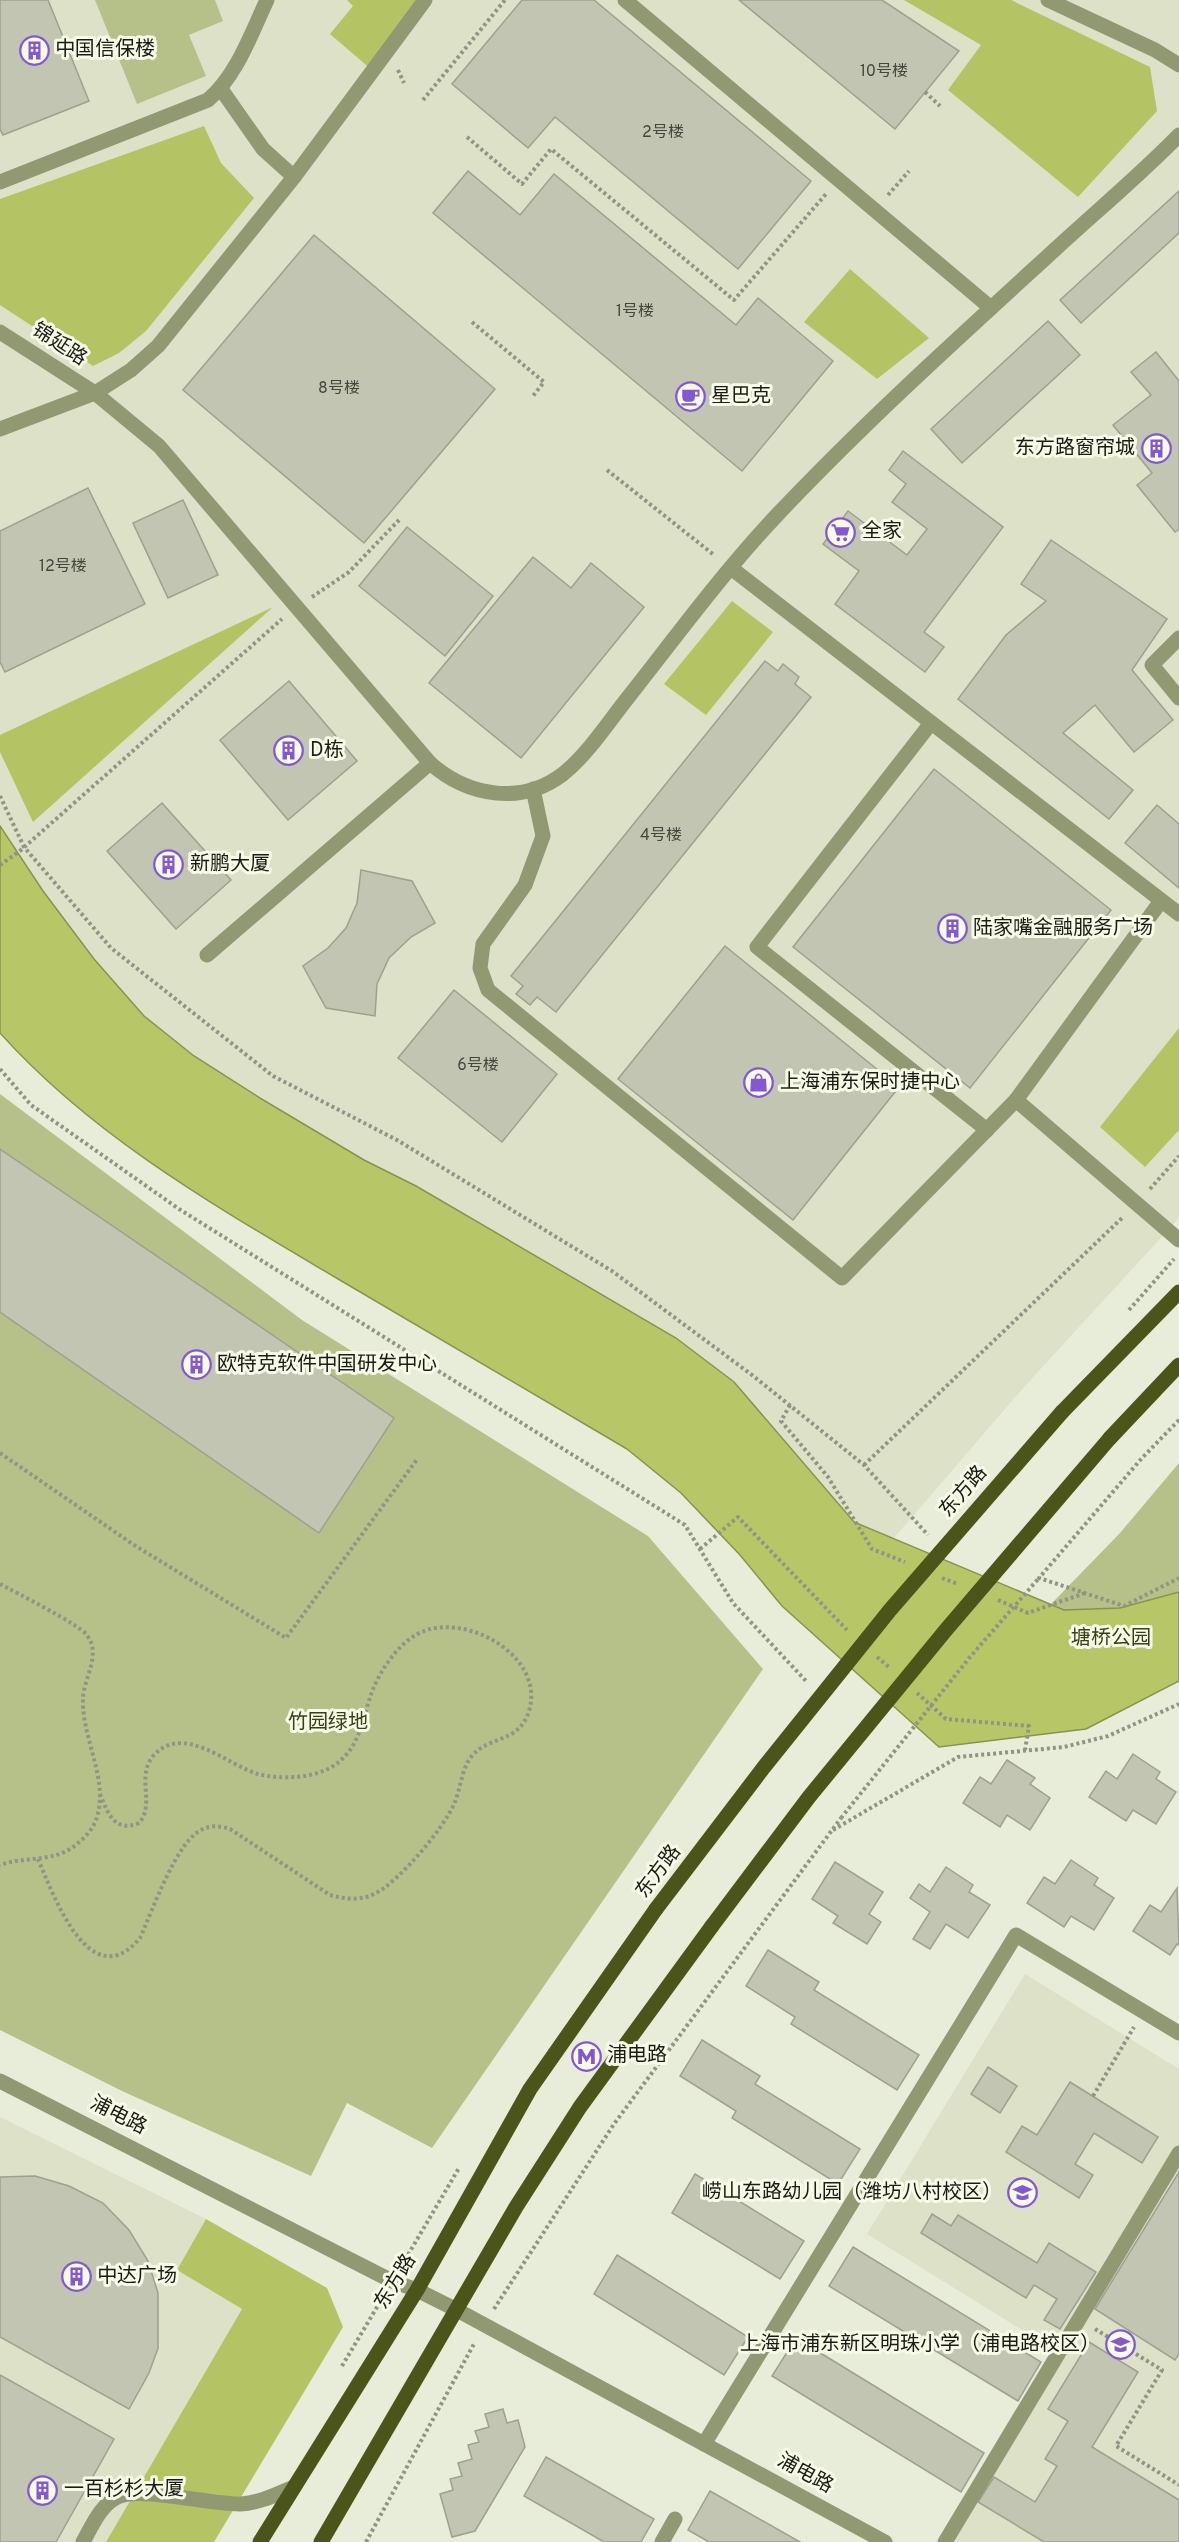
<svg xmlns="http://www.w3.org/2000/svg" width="1179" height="2542" font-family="Overpass,'Noto Sans SC',sans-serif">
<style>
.built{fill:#dce1c7}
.green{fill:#b6c189}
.forest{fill:#b4c465}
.water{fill:#b7c768;stroke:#88934f;stroke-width:1.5}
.building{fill:#c1c5b2;stroke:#9da18e;stroke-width:1.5}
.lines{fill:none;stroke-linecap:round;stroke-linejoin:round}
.path{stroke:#909485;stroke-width:4;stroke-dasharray:3 3;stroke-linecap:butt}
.minor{stroke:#919973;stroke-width:15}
.major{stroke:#4c5519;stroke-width:15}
.path-bridge{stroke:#909485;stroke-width:4;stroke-dasharray:3 3;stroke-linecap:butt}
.major-bridge{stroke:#4c5519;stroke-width:15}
.labels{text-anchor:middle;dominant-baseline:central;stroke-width:6;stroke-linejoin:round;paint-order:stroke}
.number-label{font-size:16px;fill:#43463c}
.poi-label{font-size:20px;fill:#191b14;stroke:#f6fae6;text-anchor:start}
.street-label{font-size:20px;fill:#191b14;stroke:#f6fae6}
.park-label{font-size:20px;fill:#393f17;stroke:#f6fae6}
</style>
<rect width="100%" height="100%" fill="#e8edd9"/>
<g class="built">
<path d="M0 0H1179V1218L1025 1386 894 1538 854 1522 734 1382 676 1338 416 1186 364 1160 194 1056 144 1016 94 959 43 891 0 826Z"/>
<path d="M1025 1974 1179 2069V2542H958L948 2537 1059 2353 867 2234Z"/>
<path d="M0 2117 206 2219 177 2270 242 2309 106 2542H0Z"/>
</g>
<g class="green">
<path d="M95 0H215L223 21 189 35 206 76 137 104Z"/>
<path d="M0 1094 302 1320 648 1536 763 1669 432 2148 347 2103 311 2176 122 2091 0 2030Z"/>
<path d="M1179 1463V1681L1086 1729 939 1747 925 1734 1120 1533Z"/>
</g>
<g class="forest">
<path d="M347 0H425L373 71 330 34 353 6Z"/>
<path d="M904 0H1011L1150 67 1157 111 1078 197 948 90 981 45Z"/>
<path d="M204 126 221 163 254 198 146 331 119 353 93 366 0 305V199Z"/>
<path d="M850 269 929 338 877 379 804 322Z"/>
<path d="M732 601 773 632 706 715 664 684Z"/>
<path d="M273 607 33 822 0 752V735Z"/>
<path d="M1179 1028V1130L1145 1167 1100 1127Z"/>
<path d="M206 2219 327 2288 343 2327 214 2542H106L242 2309 177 2270Z"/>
</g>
<path class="water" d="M0 826 43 891 94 959 144 1016 194 1056 260 1098 364 1160 416 1186 676 1338 734 1382 854 1522 1064 1610 1120 1608 1179 1592V1681L1086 1729 939 1747 782 1606 740 1555 681 1493 627 1449C529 1391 431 1333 333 1276 215 1206 92 1136 0 1033Z"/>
<g class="building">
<path d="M0 0H48L89 101 3 135 0 129Z"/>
<path d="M522 0H594L811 181 738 269 555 117 528 148 452 84Z"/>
<path d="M739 0H882L959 51 895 129Z"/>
<path d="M468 171 520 215 554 174 736 325 758 298 833 361 742 471 433 213Z"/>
<path d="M1179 191V233L1081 323 1060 300Z"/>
<path d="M314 235 495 389 364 543 183 390Z"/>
<path d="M1048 321 1080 355 962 463 931 429Z"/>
<path d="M1156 352 1179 381V529L1175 532 1137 485 1152 473 1113 425 1151 395 1131 372Z"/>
<path d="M903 451 1003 527 924 632 944 647 925 672 835 604 859 571 823 544 848 511 907 555 927 529 892 502 906 484 889 470Z"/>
<path d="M88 488 145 604 5 672 0 662V531Z"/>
<path d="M183 500 218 575 168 598 133 523Z"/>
<path d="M407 527 493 596 445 656 359 586Z"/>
<path d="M1051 540 1167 619 1132 670 1173 720 1134 752 1095 705 1063 733 1133 790 1109 819 958 699 1006 635 1046 601 1021 584Z"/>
<path d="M533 557 571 588 591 563 644 607 521 758 429 683Z"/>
<path d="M765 661 778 671 783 664 799 677 795 684 811 697 556 1012 537 997 530 1005 516 994 523 986 511 976Z"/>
<path d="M289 681 357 761 288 820 220 740Z"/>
<path d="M934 769 1111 910 970 1088 793 947Z"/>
<path d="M162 803 231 880 176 929 107 851Z"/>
<path d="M1157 805 1179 824V888L1125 843Z"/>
<path d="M361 870 412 881 435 923 411 937 389 958 377 984 375 1016 326 1008 303 966 328 948 346 928 357 903Z"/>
<path d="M725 946 899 1087 793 1220 618 1079Z"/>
<path d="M454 990 557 1074 502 1142 398 1058Z"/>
<path d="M0 1149 394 1418 319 1533 0 1312Z"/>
<path d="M1133 1754 1160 1772 1156 1779 1176 1792 1156 1824 1133 1810 1126 1821 1089 1797 1106 1771 1117 1779Z"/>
<path d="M1007 1760 1035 1778 1030 1784 1050 1798 1030 1830 1007 1815 1000 1827 963 1803 980 1777 991 1784Z"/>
<path d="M1071 1860 1098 1878 1094 1885 1114 1898 1094 1930 1071 1916 1064 1927 1027 1903 1044 1877 1055 1884Z"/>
<path d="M835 1862 883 1892 869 1914 881 1922 867 1944 833 1923 838 1916 812 1899Z"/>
<path d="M946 1867 973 1885 969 1892 990 1905 968 1938 946 1924 930 1949 913 1939 930 1912 910 1898 919 1884 930 1892Z"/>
<path d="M1177 1888 1179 1945 1177 1944 1170 1955 1133 1931 1150 1905 1161 1912Z"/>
<path d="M768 1950 819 1982 814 1990 919 2055 897 2090 791 2024 795 2017 746 1986Z"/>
<path d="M702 2040 760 2076 755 2084 860 2149 838 2184 732 2118 736 2111 680 2076Z"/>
<path d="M988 2067 1017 2086 1000 2113 971 2094Z"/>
<path d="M1070 2082 1158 2137 1142 2163 1094 2133 1075 2164 1093 2175 1079 2198 1006 2152 1022 2126 1037 2135Z"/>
<path d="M1179 2172V2354L1175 2360 1095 2309Z"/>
<path d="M695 2174 804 2241 780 2279 672 2213Z"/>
<path d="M35 2176 69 2186 103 2203 129 2230 148 2261 158 2293V2348L149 2373 129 2409 0 2337V2177Z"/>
<path d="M932 2214 951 2226 958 2215 1037 2263 1049 2243 1096 2272 1060 2329 1044 2320 1057 2299 1034 2285 1026 2298 921 2233Z"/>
<path d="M853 2247 1041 2362 1018 2401 829 2286Z"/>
<path d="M617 2255 748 2337 724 2375 594 2294Z"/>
<path d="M796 2338 984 2453 961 2492 772 2376Z"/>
<path d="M1089 2342 1138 2372 1092 2447 1179 2500V2542H1044L978 2502 994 2477 1035 2502 1057 2466 1045 2459 1068 2421 1048 2409Z"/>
<path d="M0 2375 114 2439 56 2542H0Z"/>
<path d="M503 2409 507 2423 518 2420 525 2447 475 2531 452 2537 440 2494 453 2490 450 2479 462 2476 458 2463 472 2459 468 2445 479 2442 475 2431 489 2427 485 2414Z"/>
<path d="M546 2457 654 2519 641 2542H604L524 2496Z"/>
<path d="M710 2491 800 2542H709L688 2530Z"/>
</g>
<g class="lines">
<g class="path">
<path d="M398 70 404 83"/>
<path d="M925 92 940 106"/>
<path d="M423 100 505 0"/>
<path d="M467 137 522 184 551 149 734 300 826 194"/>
<path d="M888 195 909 171"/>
<path d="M472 322 544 382 533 396"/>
<path d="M607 470 714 555"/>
<path d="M312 597 349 572 399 520"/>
<path d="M0 796 24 847 111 948 273 1076 397 1140 612 1271 752 1375 864 1465 928 1535"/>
<path d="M0 865 21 850 282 619"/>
<path d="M0 1069 31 1105 179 1209 685 1525 733 1603 806 1681"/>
<path d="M1150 1189 1179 1156"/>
<path d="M1129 1310 1174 1259"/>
<path d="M790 1405 781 1421 828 1477 872 1549 905 1562"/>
<path d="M1179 1420 1142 1458 1039 1578 1124 1606 1179 1578"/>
<path d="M0 1453 134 1545 286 1638 418 1458"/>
<path d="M864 1465 1122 1218"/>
<path d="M700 1549 738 1517 847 1630"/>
<path d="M942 1578 958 1584"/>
<path d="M0 1584C15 1592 80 1625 87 1635 102 1656 83 1678 83 1700 82 1737 107 1777 98 1813 96 1825 87 1836 78 1843 57 1863 25 1856 0 1865"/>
<path d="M998 1600 1028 1613 1085 1593"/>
<path d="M877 1657 890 1668"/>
<path d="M917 1693 946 1719 1029 1726 1025 1750"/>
<path d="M833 1830 958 1757 1064 1747 1108 1736 1179 1704"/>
<path d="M38 1859C53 1894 90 1998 140 1938 152 1912 177 1839 203 1829 212 1825 221 1826 230 1829L330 1895C344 1899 360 1901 374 1894 398 1883 444 1828 454 1804 461 1789 461 1770 471 1757 488 1735 519 1744 529 1711 547 1653 455 1605 411 1638 394 1650 379 1673 372 1692 363 1716 361 1743 340 1761 320 1779 282 1780 258 1774 227 1765 184 1723 154 1755 135 1776 156 1803 139 1823 115 1833 108 1814 100 1794"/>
<path d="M1093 2096 1134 2027"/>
<path d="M402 2265 459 2168"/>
<path d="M494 2309 614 2124 841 1818"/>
<path d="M1095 2329 1162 2370 1116 2446 1179 2485"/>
<path d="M342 2366 383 2297"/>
<path d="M366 2542 475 2342"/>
</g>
<g class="minor">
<path d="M625 0 991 308"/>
<path d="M1048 0 1155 50 1179 65"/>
<path d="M221 89 263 149 294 177"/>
<path d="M0 182 208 100C237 75 251 34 267 0"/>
<path d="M0 332 95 393 159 446 430 763C467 796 521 806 563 774 589 753 609 721 630 695 678 634 725 570 778 514 864 423 957 339 1049 255 1092 215 1138 177 1179 135"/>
<path d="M0 429 95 393 131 370 158 346 294 177 425 0"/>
<path d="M731 568 1179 914"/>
<path d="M1179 638 1152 665 1179 698"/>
<path d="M931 723 757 947 987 1130"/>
<path d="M533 789 543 836 525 885 483 944 480 968 488 990 842 1278 1016 1100 1179 1240"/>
<path d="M207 955 430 763"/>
<path d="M1016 1100 1161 901"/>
<path d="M0 2081 392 2281 417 2290 457 2310 885 2542"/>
<path d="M704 2444 1016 1935 1179 2033"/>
<path d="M83 2542C92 2526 101 2503 120 2496 144 2487 212 2505 241 2504 260 2503 277 2494 294 2487"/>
<path d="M662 2542 675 2519"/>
<path d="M945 2542 1179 2153"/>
</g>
<g class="major">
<path d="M1062 1412 1179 1292"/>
<path d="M1110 1438 1179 1365"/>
<path d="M260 2542 417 2290 530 2089 656 1909"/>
<path d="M321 2542 516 2207 580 2107 712 1926"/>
</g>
<path class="path-bridge" d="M841 1818 970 1657 1039 1578"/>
<g class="major-bridge">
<path d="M656 1909 764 1767 890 1610 1062 1412"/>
<path d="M712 1926 809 1797 945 1631 1110 1438"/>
</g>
</g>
<defs>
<symbol id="building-ring" viewBox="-11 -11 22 22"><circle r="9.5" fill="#f6fae6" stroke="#8458d1" stroke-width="1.5"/><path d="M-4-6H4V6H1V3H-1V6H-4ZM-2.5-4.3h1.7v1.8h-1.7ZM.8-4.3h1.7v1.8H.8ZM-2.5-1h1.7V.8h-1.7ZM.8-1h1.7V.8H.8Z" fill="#8458d1"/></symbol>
<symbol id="cafe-ring" viewBox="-11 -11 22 22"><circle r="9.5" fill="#f6fae6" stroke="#8458d1" stroke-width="1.5"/><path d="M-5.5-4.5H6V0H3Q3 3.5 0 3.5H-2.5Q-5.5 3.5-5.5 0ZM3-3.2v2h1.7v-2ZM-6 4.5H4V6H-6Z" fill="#8458d1"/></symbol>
<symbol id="supermarket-ring" viewBox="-11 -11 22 22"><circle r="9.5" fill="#f6fae6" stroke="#8458d1" stroke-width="1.5"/><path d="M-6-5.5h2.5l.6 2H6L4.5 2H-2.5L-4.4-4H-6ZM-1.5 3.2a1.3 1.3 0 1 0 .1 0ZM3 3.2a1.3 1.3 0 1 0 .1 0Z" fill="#8458d1"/></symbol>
<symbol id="shop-ring" viewBox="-11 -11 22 22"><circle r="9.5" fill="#f6fae6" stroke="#8458d1" stroke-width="1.5"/><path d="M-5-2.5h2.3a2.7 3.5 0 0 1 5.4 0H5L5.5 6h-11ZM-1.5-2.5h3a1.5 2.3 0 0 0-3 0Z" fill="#8458d1"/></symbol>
<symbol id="metro-ring" viewBox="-11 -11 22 22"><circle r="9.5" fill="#f6fae6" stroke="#8458d1" stroke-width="1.5"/><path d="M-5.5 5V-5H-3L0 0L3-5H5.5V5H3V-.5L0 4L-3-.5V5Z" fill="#8458d1"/></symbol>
<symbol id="school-ring" viewBox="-11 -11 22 22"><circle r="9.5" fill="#f6fae6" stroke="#8458d1" stroke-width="1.5"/><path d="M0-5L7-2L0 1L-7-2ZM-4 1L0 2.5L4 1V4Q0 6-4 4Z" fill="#8458d1"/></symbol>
</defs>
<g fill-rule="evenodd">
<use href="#building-ring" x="18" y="34" width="33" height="33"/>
<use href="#cafe-ring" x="674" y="380" width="33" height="33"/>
<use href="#building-ring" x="1140" y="432" width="33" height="33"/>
<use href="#supermarket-ring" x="824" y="516" width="33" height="33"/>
<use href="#building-ring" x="272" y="734" width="33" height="33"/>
<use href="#building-ring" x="152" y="848" width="33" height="33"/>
<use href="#building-ring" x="936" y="912" width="33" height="33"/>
<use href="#shop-ring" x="742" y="1066" width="33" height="33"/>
<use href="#building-ring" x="180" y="1348" width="33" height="33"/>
<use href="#metro-ring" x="570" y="2040" width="33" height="33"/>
<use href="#school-ring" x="1006" y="2176" width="33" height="33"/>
<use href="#building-ring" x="60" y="2260" width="33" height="33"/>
<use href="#school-ring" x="1104" y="2328" width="33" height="33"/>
<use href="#building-ring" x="26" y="2474" width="33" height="33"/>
</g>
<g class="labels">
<g class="number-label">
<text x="884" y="72">10号楼</text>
<text x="663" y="133">2号楼</text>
<text x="635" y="312">1号楼</text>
<text x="339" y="389">8号楼</text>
<text x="63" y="567">12号楼</text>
<text x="661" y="836">4号楼</text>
<text x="478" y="1066">6号楼</text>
</g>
<g class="poi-label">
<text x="55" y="50">中国信保楼</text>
<text x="711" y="397">星巴克</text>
<text x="1135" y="449" text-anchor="end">东方路窗帘城</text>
<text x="862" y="532">全家</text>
<text x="310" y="751">D栋</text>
<text x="190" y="865">新鹏大厦</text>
<text x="973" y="929">陆家嘴金融服务广场</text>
<text x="780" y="1083">上海浦东保时捷中心</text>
<text x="217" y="1365">欧特克软件中国研发中心</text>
<text x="607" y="2056">浦电路</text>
<text x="1002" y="2193" text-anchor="end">崂山东路幼儿园（潍坊八村校区）</text>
<text x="97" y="2277">中达广场</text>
<text x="1100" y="2345" text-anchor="end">上海市浦东新区明珠小学（浦电路校区）</text>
<text x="64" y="2490">一百杉杉大厦</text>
</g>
<g class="street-label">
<text transform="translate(59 345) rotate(33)">锦延路</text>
<text transform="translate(964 1492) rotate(-49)">东方路</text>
<text transform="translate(659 1872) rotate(-53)">东方路</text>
<text transform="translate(118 2116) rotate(27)">浦电路</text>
<text transform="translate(396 2282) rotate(-59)">东方路</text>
<text transform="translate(805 2474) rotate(29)">浦电路</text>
</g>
<g class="park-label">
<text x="1111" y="1639">塘桥公园</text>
<text x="328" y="1723">竹园绿地</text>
</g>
</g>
</svg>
